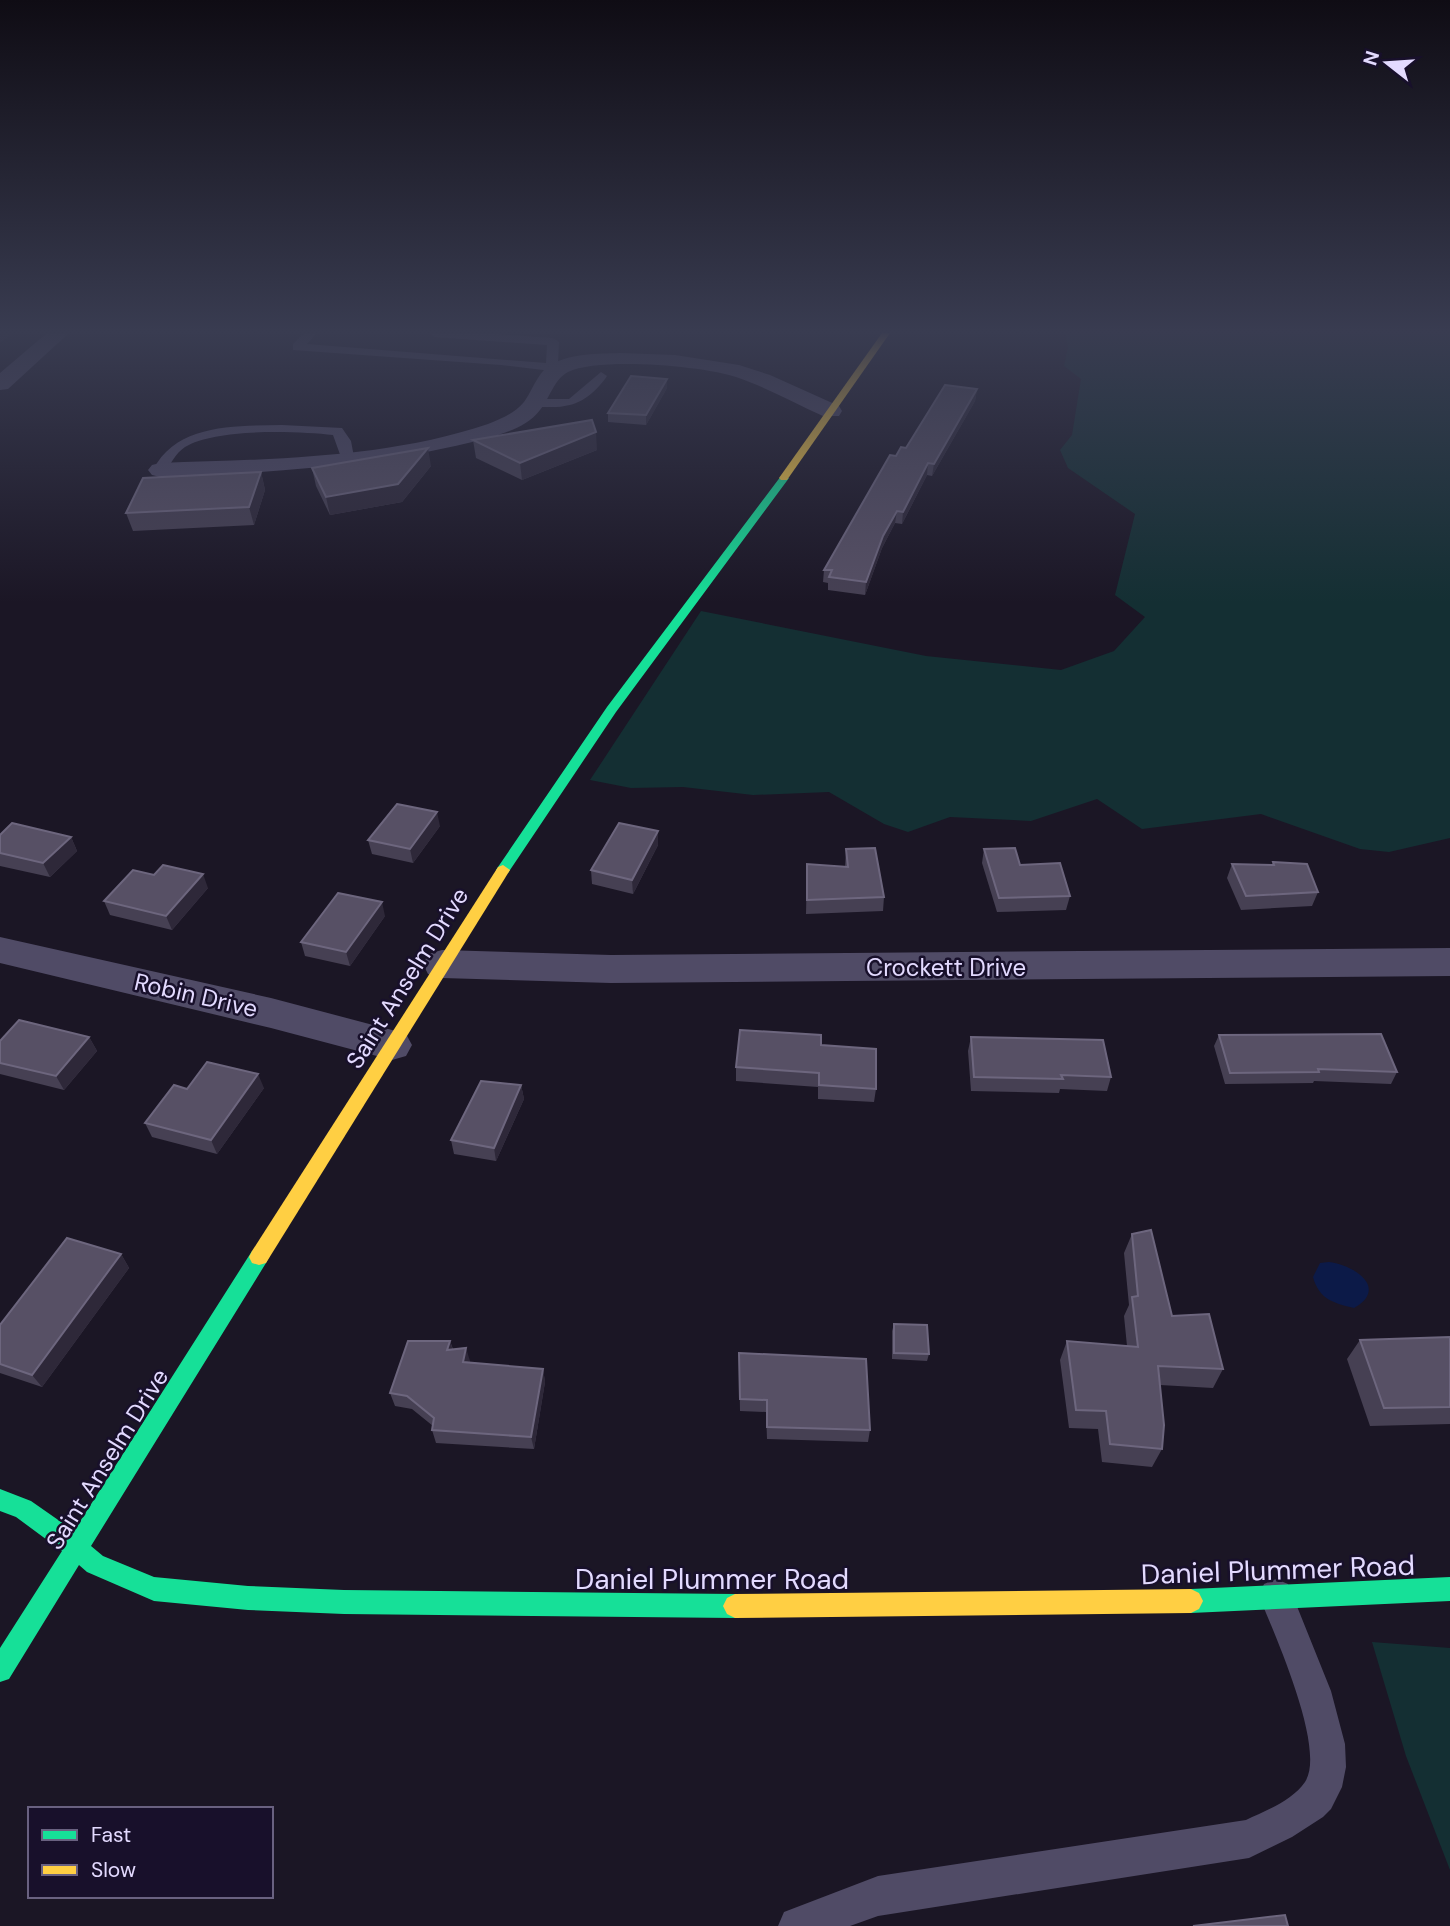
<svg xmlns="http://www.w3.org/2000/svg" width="1450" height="1926" font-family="'DM Sans',sans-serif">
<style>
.green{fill:#142f33}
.water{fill:#0c1a48}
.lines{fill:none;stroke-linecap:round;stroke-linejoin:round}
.lane{fill:#504b66;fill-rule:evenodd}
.street{fill:#504b66;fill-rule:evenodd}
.fast{fill:#16e098;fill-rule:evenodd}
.slow{fill:#ffcf43;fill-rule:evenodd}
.wall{fill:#464053}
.shaded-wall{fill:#2e2839}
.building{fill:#575065;stroke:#6d667e;stroke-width:2}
.labels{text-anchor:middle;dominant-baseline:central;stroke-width:5;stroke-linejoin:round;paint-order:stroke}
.street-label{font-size:24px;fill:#e3daff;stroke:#18102b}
.near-street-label{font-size:28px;fill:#e3daff;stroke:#18102b}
</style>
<rect width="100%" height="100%" fill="#1b1625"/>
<g class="green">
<path d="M1065 333H1450V838L1389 852 1360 849 1261 814 1142 829 1097 799 1031 821 950 817 908 832 884 824 829 792 753 795 683 787 631 788 590 780 701 611 926 656 1061 670 1114 651 1145 617 1115 595 1135 514 1068 468 1060 450 1072 435 1081 379 1064 366 1068 347Z"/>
<path d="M1372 1642 1450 1648V1870L1406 1756Z"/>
</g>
<path class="water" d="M1329 1262C1354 1265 1389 1288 1354 1308 1333 1303 1319 1299 1313 1277L1320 1263Z"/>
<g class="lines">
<g class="lane">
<path d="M304 333H317L307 344 546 363 547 345 434 337 428 333H483L553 338 559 342 558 364 566 368 560 372 501 365 293 350V344Z"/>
<path d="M601 372 607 376 605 379C589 399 575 408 548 407 540 407 534 408 528 403L534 399H569Z"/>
<path d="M282 425 342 428 351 441 354 457 347 461 342 460 333 435C297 431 216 428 185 447 175 454 171 463 165 473H155L153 470C177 423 236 426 282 425Z"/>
<path d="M1276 1579 1288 1584 1331 1691 1345 1744 1346 1767 1342 1787 1331 1809 1323 1817 1292 1837 1249 1858 878 1916 850 1926H778L784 1912 878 1876 1246 1820C1265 1811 1292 1801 1305 1782 1327 1749 1273 1631 1259 1596L1264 1584Z"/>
</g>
<g class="street">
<path d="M47 333H69L8 389 0 390V373Z"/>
<path d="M620 353 675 355 739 365 770 375 839 406 842 411 839 416H823C794 403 766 387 736 377 703 366 599 357 568 372 554 379 550 398 540 410 527 427 505 433 485 439 378 466 270 473 160 477L152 475 148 470 152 465 160 463C268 459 384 459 488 424 501 419 515 413 524 402 533 390 538 371 552 364 573 353 598 354 620 353Z"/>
<path d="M0 937 271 998 392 1030 406 1034 412 1045 406 1056 392 1060 271 1028 0 963Z"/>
<path d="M1450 948V976L611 983 442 978 428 974 423 964 428 954 442 950 611 955Z"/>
</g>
<g class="fast">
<path d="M781 476 789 478 616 712 508 873H498L496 870 498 867 607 707Z"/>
<path d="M259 1249 266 1251 269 1257 266 1263 91 1546 103 1556 154 1577 248 1586 344 1590 735 1594 743 1598 747 1606 743 1614 735 1618 344 1614 248 1610 154 1601 87 1572 79 1565 9 1679 0 1682V1648L62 1551 16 1517 0 1511V1489L31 1501 74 1531 252 1251Z"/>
<path d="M1450 1577V1601L1191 1613 1183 1609 1179 1601 1183 1593 1191 1589Z"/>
</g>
<g class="slow">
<path d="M882 333H890L787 480H781L779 478Z"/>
<path d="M503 865 510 870 266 1263 259 1265 252 1263 249 1257 252 1251 498 867Z"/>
<path d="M1191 1589 1199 1593 1203 1601 1199 1609 1191 1613 735 1618 727 1614 723 1606 727 1598 735 1594Z"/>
</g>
</g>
<g class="wall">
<path d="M667 379V388L646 425 608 422V413Z"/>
<path d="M977 389 975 401 932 476 927 475 902 524 895 523 882 548 865 595 828 590V583L823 582 824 570 896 456Z"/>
<path d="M473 440 597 450 522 480 476 458Z"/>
<path d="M431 466 402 502 330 515 316 486 312 468Z"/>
<path d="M261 472 265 490 254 525 133 531 126 513Z"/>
<path d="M440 826 413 863 372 854 368 840Z"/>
<path d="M658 831V845L633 894 592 884 591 870Z"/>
<path d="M0 835 71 837 77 851 50 877 0 866Z"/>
<path d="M846 849 884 897 883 911 806 914 807 864 845 867Z"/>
<path d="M984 849 1020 865 1070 896 1066 910 997 912 982 863Z"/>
<path d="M1273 862 1318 892 1312 906 1241 910 1227 878 1232 864 1272 865Z"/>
<path d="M208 888 172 930 110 915 104 901Z"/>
<path d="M385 916 350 966 305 956 301 942Z"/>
<path d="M1219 1035 1397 1072 1391 1084 1314 1081 1313 1083 1225 1084 1214 1046Z"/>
<path d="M89 1037 97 1051 64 1090 0 1074V1041Z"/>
<path d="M971 1037 1111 1077 1107 1091 1060 1089 1059 1093 971 1091 968 1051Z"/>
<path d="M821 1045 876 1089 874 1102 818 1099V1087L736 1081V1067Z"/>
<path d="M521 1085 524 1099 496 1161 454 1154 451 1140Z"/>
<path d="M264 1088 217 1154 152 1137 145 1123 187 1089Z"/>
<path d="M1132 1234 1172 1316 1223 1369 1213 1388 1160 1385 1162 1449 1152 1467 1102 1462 1098 1429 1069 1428 1060 1360 1067 1341 1127 1346 1124 1316 1129 1305 1124 1253Z"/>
<path d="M121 1254 129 1268 42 1387 0 1373V1325Z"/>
<path d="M894 1324 929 1354 927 1361 892 1359V1331Z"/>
<path d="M1450 1337V1424L1370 1426 1347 1359 1360 1340Z"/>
<path d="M450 1341 453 1349 470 1361 469 1363 543 1369 545 1382 534 1449 436 1443 432 1430 433 1426 412 1409 395 1406 390 1393Z"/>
<path d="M739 1353 870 1430 868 1442 767 1439 766 1412 740 1411Z"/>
</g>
<g class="shaded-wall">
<path d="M0 333H13L0 343Z"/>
<path d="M667 379V388L646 425V415Z"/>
<path d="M977 389 975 401 932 476 934 464Z"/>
<path d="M596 432 597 450 522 480 520 463Z"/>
<path d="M428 448 431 466 402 502 330 515 326 497Z"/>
<path d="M928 463 927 475 902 524 903 512Z"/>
<path d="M261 472 265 490 254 525 249 507Z"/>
<path d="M897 511 895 523 882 548 865 595 866 582 883 536Z"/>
<path d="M437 812 440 826 413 863 410 849Z"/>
<path d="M658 831V845L633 894 632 880Z"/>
<path d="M71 837 77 851 50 877 43 863Z"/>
<path d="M203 874 208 888 172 930 166 916Z"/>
<path d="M382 902 385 916 350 966 346 952Z"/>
<path d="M89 1037 97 1051 64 1090 56 1076Z"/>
<path d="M258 1074 264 1088 217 1154 211 1140Z"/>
<path d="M521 1085 524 1099 496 1161 494 1148Z"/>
<path d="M121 1254 129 1268 42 1387 32 1375Z"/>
<path d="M450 1341 454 1354 447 1350Z"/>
<path d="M466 1348 470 1361 467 1375 463 1362Z"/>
<path d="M543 1369 545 1382 534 1449 531 1437Z"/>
</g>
<g class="building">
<path d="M631 376 667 379 646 415 608 413Z"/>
<path d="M945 385 977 389 934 464 928 463 903 512 897 511 883 536 866 582 829 577 832 570H824L890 455 896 456 901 447 906 448Z"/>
<path d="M592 420 596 432 520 463 473 440Z"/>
<path d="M428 448 398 484 326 497 312 468Z"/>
<path d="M261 472 249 507 126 513 143 478Z"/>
<path d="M397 804 437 812 410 849 368 840Z"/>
<path d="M12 823 71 837 43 863 0 853V835Z"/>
<path d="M619 823 658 831 632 880 591 870Z"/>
<path d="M875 848 884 897 807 900V864L848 867 846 849Z"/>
<path d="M1015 848 1020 865 1060 863 1070 896 999 898 984 849Z"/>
<path d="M1273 862 1307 864 1318 892 1246 896 1232 864 1274 865Z"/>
<path d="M163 865 203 874 166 916 104 901 133 870 154 875Z"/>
<path d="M338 893 382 902 346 952 301 942Z"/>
<path d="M19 1020 89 1037 56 1076 0 1063V1041Z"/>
<path d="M740 1030 821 1035V1045L876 1049V1089L819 1085V1073L736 1067Z"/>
<path d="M1381 1034 1397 1072 1318 1069 1319 1072 1230 1073 1219 1035Z"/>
<path d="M971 1037 1103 1040 1111 1077 1061 1075 1063 1079 974 1077Z"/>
<path d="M207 1062 258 1074 211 1140 145 1123 174 1085 187 1089Z"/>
<path d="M481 1081 521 1085 494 1148 451 1140Z"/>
<path d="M1151 1230 1172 1316 1209 1314 1223 1369 1158 1366 1164 1425 1162 1449 1110 1444 1106 1411 1076 1410 1067 1341 1138 1347 1132 1297 1138 1296 1132 1234Z"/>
<path d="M67 1238 121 1254 32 1375 0 1364V1325Z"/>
<path d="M894 1324 927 1325 929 1354 894 1353Z"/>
<path d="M1450 1337V1407L1384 1408 1360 1340Z"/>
<path d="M408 1341H450L447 1350 466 1348 463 1362 543 1369 531 1437 432 1430 434 1418 407 1396 390 1393Z"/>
<path d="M739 1353 866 1359 870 1430 767 1427V1400L740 1399Z"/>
<path d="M1285 1915 1288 1926H1193Z"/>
</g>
<linearGradient id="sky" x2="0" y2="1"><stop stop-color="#0f0c14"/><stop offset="0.55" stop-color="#393c51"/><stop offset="1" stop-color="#393c51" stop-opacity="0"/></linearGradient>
<rect width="1450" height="603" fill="url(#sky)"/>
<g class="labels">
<g class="street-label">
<text x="946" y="967">Crockett Drive</text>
<text transform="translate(407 978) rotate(-58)">Saint Anselm Drive</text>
<text transform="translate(196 995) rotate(13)">Robin Drive</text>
<text transform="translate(107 1459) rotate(-58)">Saint Anselm Drive</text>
</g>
<g class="near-street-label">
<text transform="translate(1278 1570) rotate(-2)">Daniel Plummer Road</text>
<text x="712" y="1579">Daniel Plummer Road</text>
</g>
</g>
<rect x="28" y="1807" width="245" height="91" fill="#18102b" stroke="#696180" stroke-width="2"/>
<rect x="42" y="1830" width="35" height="10" fill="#16e098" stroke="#696180" stroke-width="2"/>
<text x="91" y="1842" font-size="21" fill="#e3daff">Fast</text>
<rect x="42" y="1865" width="35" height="10" fill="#ffcf43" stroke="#696180" stroke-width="2"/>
<text x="91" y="1877" font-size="21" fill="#e3daff">Slow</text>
<g transform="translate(1387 63) rotate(287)" stroke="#18102b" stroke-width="5" paint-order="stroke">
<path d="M0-5L12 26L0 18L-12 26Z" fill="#e3daff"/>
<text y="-10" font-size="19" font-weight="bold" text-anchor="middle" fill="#e3daff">N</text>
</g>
</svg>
